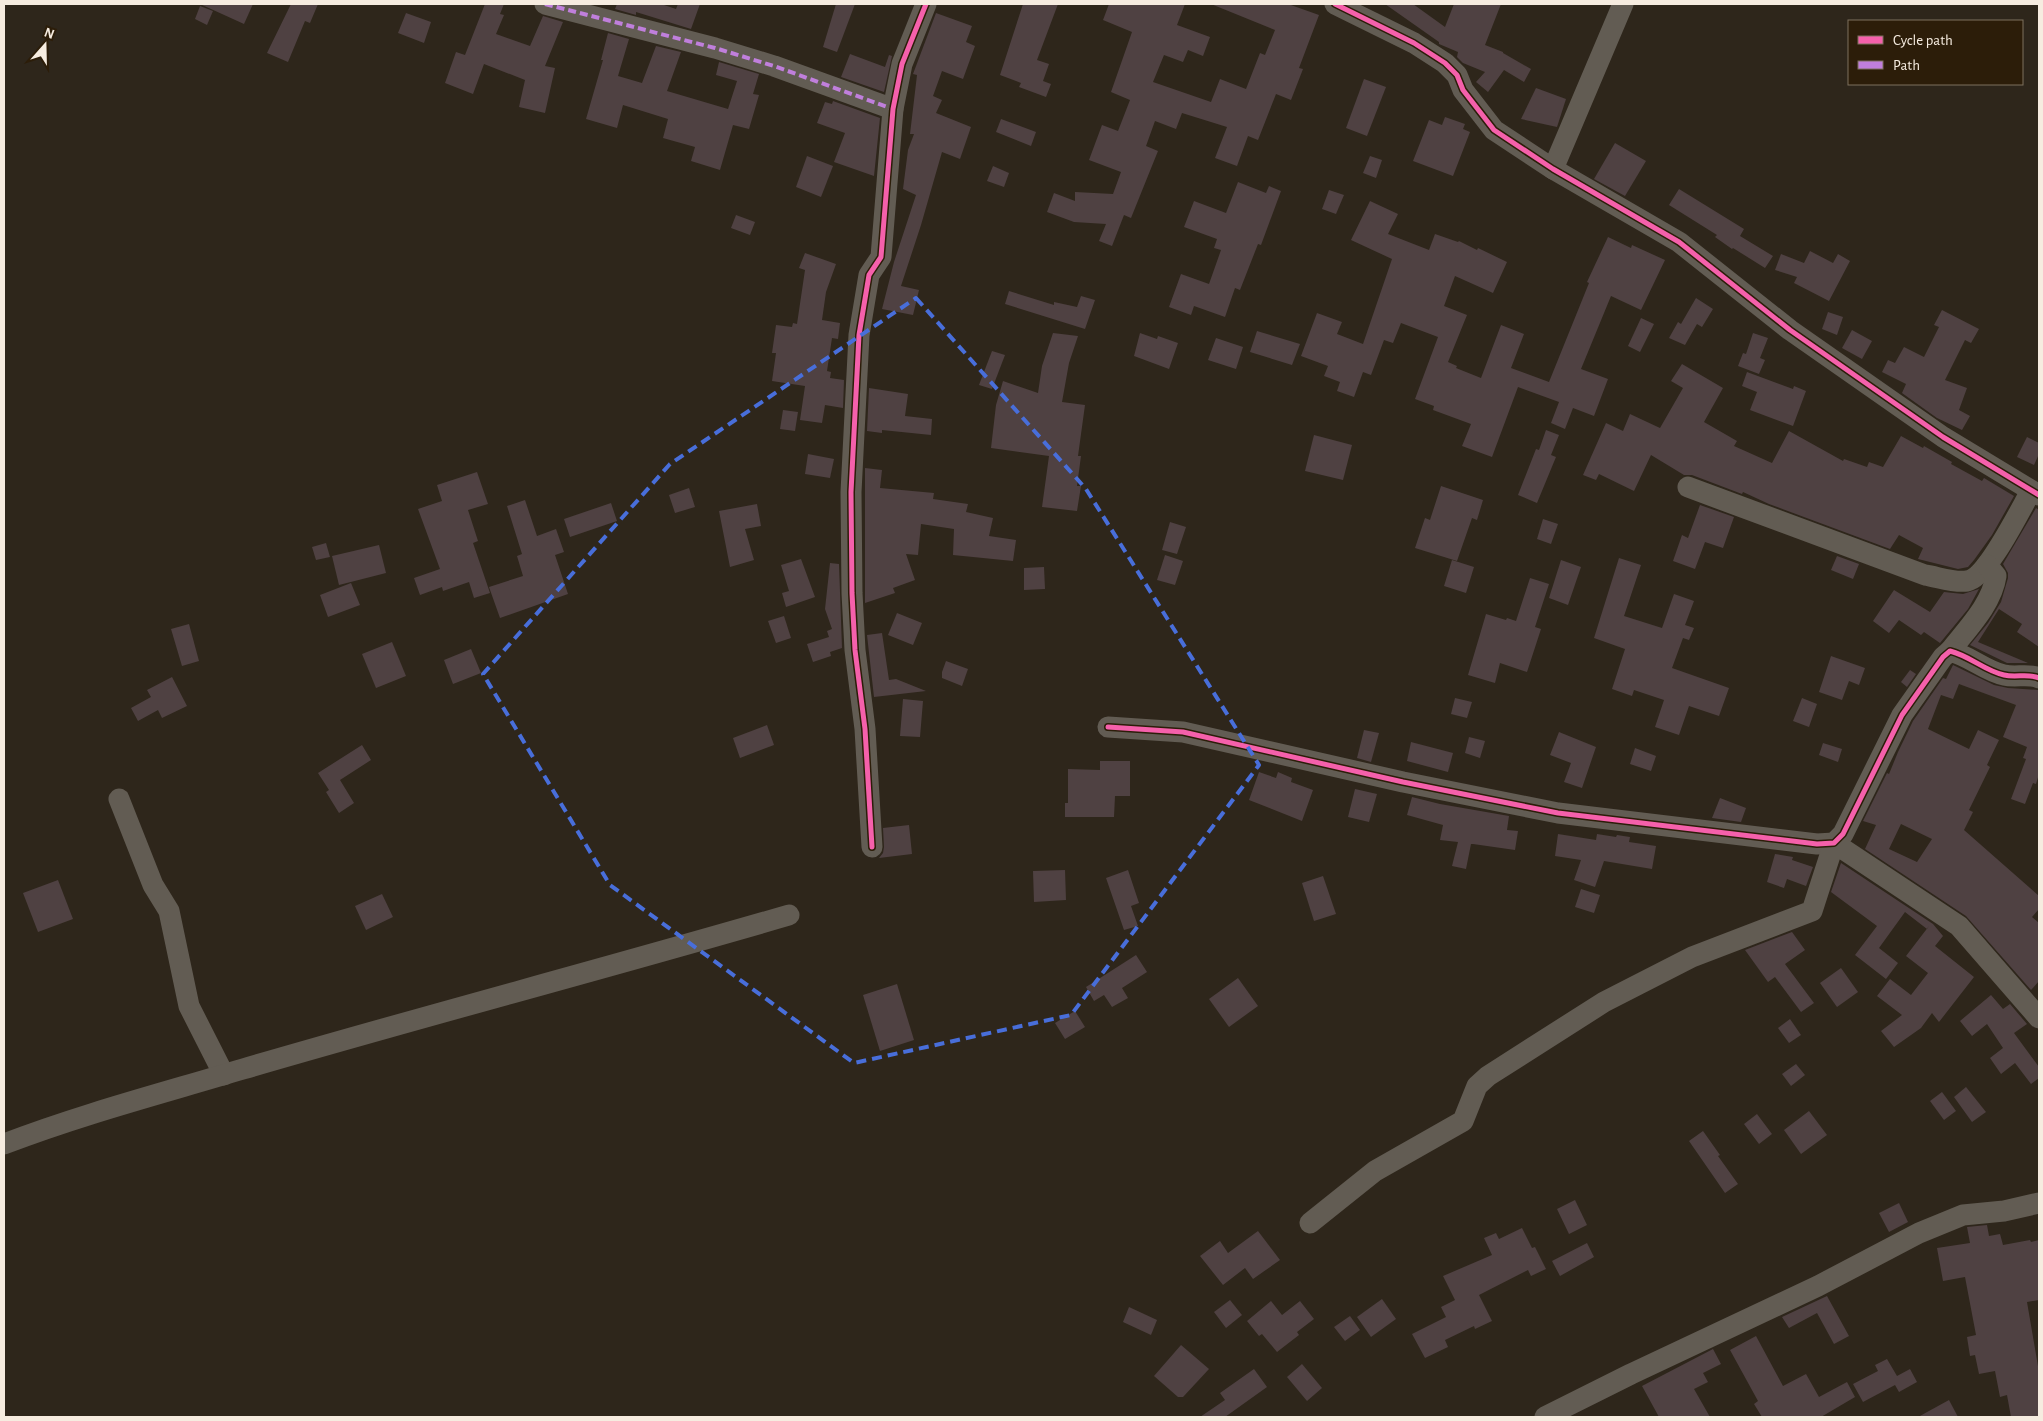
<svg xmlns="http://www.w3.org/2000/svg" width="2043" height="1421" font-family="'Alegreya Sans',sans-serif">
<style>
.building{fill:#4f4142;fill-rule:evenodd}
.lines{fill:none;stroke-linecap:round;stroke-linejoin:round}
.minor{stroke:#625c53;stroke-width:21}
.quiet{stroke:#c07fdc;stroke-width:4;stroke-dasharray:8 4;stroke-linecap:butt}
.cycleway-casing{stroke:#2c1d09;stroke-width:8}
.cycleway{stroke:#f560ab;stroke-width:5}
.marked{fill:none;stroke:#486eda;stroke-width:4;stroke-dasharray:10 6;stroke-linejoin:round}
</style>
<rect width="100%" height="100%" fill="#2e261b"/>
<g class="building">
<path d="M200 4H253L244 24Z"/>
<path d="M291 4H318L310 23 305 21 288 62 267 53Z"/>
<path d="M485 4H504L500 14 504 15 496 34 530 46 543 16 563 22 545 66 555 68 545 113 519 107 525 80 484 64 473 94 445 83 456 52 465 55Z"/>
<path d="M617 4H661L676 9 678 4H700L691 29 636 12V15L615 9Z"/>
<path d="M836 4H855L837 52 823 47Z"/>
<path d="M1023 4H1058L1037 60 1049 64 1043 81 1051 84 1046 97 1019 87 1021 83 1000 75Z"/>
<path d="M1109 4H1185L1177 25 1210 37 1203 56 1188 50 1183 62 1164 55 1153 82 1211 102 1220 79 1246 89 1260 53 1265 55 1275 30 1211 4H1288L1319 15 1299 68 1303 69 1291 100 1276 94 1258 140 1248 136 1237 166 1215 158 1227 127 1182 113 1176 129 1155 121 1146 146 1158 151 1131 218 1124 215 1112 246 1099 241 1106 224 1074 222 1047 212 1054 193 1075 201V192L1113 194 1121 172 1089 160 1102 125 1118 131 1130 100 1111 92 1132 32 1103 20Z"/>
<path d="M1385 4H1413L1445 27 1454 4H1501L1485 45 1503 52V53L1531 69 1524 82 1504 70 1488 92 1476 82 1485 72 1463 63 1457 57 1458 52 1439 44V42Z"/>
<path d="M200 6 213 11 207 25 195 19Z"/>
<path d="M406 13 431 22 424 43 398 33Z"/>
<path d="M936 13 972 26 966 42 975 46 963 79 942 71 933 96 942 100 936 113 971 127 960 159 942 152 921 225 901 286 919 290 913 315 882 309 894 262 916 195 903 189 908 150 914 134H910L917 75 913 74Z"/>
<path d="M608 33 629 39 618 76 642 83 656 46 681 52 667 91 728 109 737 81 716 75 719 62 759 74 753 94 759 95 749 129 733 125 720 170 691 161 695 147 663 138 668 119 623 105 617 128 586 119 603 60H601Z"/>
<path d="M850 54 885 67 889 55 892 56 884 92 841 77Z"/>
<path d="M1364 79 1386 87 1367 136 1346 128Z"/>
<path d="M1536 88 1566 99 1557 127 1521 119Z"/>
<path d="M833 101 880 118 874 176 834 162 845 133 817 123 825 102 832 104Z"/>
<path d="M1445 117 1465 124 1463 129 1470 132 1453 176 1413 161 1429 120 1442 125Z"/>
<path d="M1001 119 1036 132 1031 146 996 132Z"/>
<path d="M1615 143 1646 161 1625 196 1594 179Z"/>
<path d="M807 156 833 166 821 197 796 187Z"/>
<path d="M1370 156 1382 160 1376 178 1363 173Z"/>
<path d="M993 166 1009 173 1004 187 987 181Z"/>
<path d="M1238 182 1266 193 1269 186 1281 191 1261 245 1258 244 1240 290 1235 288 1225 317 1194 306 1191 315 1169 307 1181 274 1209 284 1221 250 1214 248 1217 239 1184 227 1194 201 1226 213Z"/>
<path d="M1679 189 1744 229 1740 236 1773 256 1765 268 1733 248 1732 249 1715 237 1717 235 1669 205Z"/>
<path d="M1329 190 1344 195 1336 214 1322 209Z"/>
<path d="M1370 201 1398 214 1388 234 1429 250 1435 234 1458 242 1459 241 1477 250 1478 248 1507 262 1493 293 1455 276 1444 306 1467 315 1448 362 1457 366 1456 368 1481 378 1501 325 1524 334 1511 368 1549 382 1589 283 1587 282 1608 237 1631 248 1632 245 1665 260 1641 310 1611 296 1581 369 1608 379 1594 416 1573 408 1565 429 1551 423 1559 402 1518 387 1492 457 1462 446 1471 424 1433 410 1434 406 1415 399 1438 337 1401 323 1393 343 1384 340 1371 375 1363 372 1354 397 1337 391 1340 382 1324 376 1328 366 1301 356 1317 313 1342 322 1337 334 1363 344 1392 259 1351 240Z"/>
<path d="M736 215 755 222 750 235 731 228Z"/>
<path d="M1810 251 1833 263 1838 254 1850 261 1829 301 1794 283 1797 277 1775 270 1781 254 1804 263Z"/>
<path d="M805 253 836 264 826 292 822 320 840 323 838 339 832 338 827 371 831 372 830 378 844 380 843 408 825 405 822 423 800 420 805 386 772 381 776 353H772L776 325 792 327 793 323 797 324 805 270 799 268Z"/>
<path d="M1009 291 1054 305V302L1077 307 1081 296 1095 300 1085 329 1005 304Z"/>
<path d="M1696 298 1713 309 1702 327 1697 324 1685 345 1669 338 1678 322 1681 324Z"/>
<path d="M1942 310 1979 329 1971 343 1965 340 1945 380 1967 388 1959 410 1970 416 1962 430 1937 418 1902 393 1906 384 1882 372 1888 360 1895 363 1904 347 1924 357 1939 327 1934 325Z"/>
<path d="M1828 312 1843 317 1837 335 1822 329Z"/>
<path d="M1641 318 1654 324 1640 352 1628 346Z"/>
<path d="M1852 330 1872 341 1862 359 1842 348Z"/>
<path d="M1257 331 1300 344 1292 365 1250 352Z"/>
<path d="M1053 333 1078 336 1069 363 1062 402 1085 405 1078 456H1081L1077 486H1081L1077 511 1042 507 1049 456 991 448 996 405 1003 381 1038 393 1042 366Z"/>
<path d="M1140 333 1157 339 1158 336 1178 343 1169 369 1134 356Z"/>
<path d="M1753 333 1768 338 1760 358 1765 360 1759 374 1738 366 1743 353 1746 354Z"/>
<path d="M1216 338 1243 347 1236 369 1208 360Z"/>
<path d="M992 351 1005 355 992 389 979 385Z"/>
<path d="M1682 364 1723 388 1704 422 1737 441 1734 446 1772 463 1789 431 1843 461 1844 459 1867 467 1869 462 1883 467 1901 436 1923 448 1924 446 1952 462 1951 464 1982 481 1984 478 2014 496 1992 535 1974 560 1968 567 1958 569 1918 559 1923 548 1899 535 1890 549 1769 504 1743 492 1742 494 1692 475H1684L1651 455 1634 491 1599 474 1596 480 1583 475 1606 423 1623 431 1630 414 1660 428 1683 388 1671 381Z"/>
<path d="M1747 372 1793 389 1794 386 1806 391 1793 426 1750 410 1757 392 1742 386Z"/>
<path d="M869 388 908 394 905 416 932 419 931 435 882 430V433L867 431Z"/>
<path d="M783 410 798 412 795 431 780 429Z"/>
<path d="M1546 430 1559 435 1551 455 1556 457 1537 503 1518 495 1536 449 1539 450Z"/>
<path d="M1314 435 1352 445 1343 480 1305 471Z"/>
<path d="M2027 437 2039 443V454L2034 465 2017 457Z"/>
<path d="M808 454 834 459 830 478 805 474Z"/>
<path d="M865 468 882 470 880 488 934 493 933 499 968 504 966 512 993 518 989 536 1016 540 1013 561 953 555 954 529 921 524 918 555 906 554 915 580 893 588 895 593 865 603Z"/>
<path d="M477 472 488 504 468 510 478 541 473 543 490 593 474 598 469 582 443 591 442 587 420 595 414 578 440 569 418 509 442 501 437 485Z"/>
<path d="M1441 486 1483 500 1477 520 1472 518 1457 561 1415 548 1425 518 1430 520Z"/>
<path d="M689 488 695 507 675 513 669 495Z"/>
<path d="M525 500 537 536 556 529 564 552 555 555 568 594 500 618 489 587 523 576 517 556 522 554 507 506Z"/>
<path d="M611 503 617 521 570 537 564 519Z"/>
<path d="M757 504 761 526 745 529 754 560 730 567 719 511Z"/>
<path d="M1700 505 1734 517 1723 548 1705 542 1695 569 1673 561 1682 535 1688 538Z"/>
<path d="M2036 508 2039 510V647L2017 632 2022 624 1999 609 1978 642 2028 663H2007L1970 645 1988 623 2001 602 2008 578V573L2003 564Z"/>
<path d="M1543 519 1558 524 1551 544 1537 539Z"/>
<path d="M1170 522 1186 527 1177 554 1162 550Z"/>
<path d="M326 543 330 557 316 560 312 547Z"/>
<path d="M379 545 386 573 339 585 332 556Z"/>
<path d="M1165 555 1183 561 1175 585 1157 580Z"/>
<path d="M1837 556 1859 564 1853 579 1831 570Z"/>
<path d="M1619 558 1641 565 1624 616 1662 628 1674 594 1694 601 1685 625 1694 628 1689 640 1683 638 1672 668 1729 688 1719 716 1689 706 1679 735 1655 727 1664 700 1634 690 1632 696 1612 689 1625 649 1594 638Z"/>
<path d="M801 559 815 597 786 607 782 593 789 591 781 565Z"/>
<path d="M1452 560 1474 567 1466 593 1444 586Z"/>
<path d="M1561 560 1581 567 1568 605 1549 598Z"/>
<path d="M830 563 839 564 842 648 830 652 831 656 813 662 807 644 829 637 827 631 832 629 825 609Z"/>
<path d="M1044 567 1045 589 1024 590V568Z"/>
<path d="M1530 578 1549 584 1535 627 1541 629 1527 672 1500 663 1495 683 1468 675 1486 614 1506 620 1507 618 1516 621Z"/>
<path d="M351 583 360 605 328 617 320 595Z"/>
<path d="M1979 589 1968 609 1940 643 1924 632 1921 635 1899 620 1889 633 1873 621 1894 590 1930 612 1944 592 1963 594Z"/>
<path d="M897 613 922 623 913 645 888 635Z"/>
<path d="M784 616 791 638 776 643 768 621Z"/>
<path d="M189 624 199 661 182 666 171 629Z"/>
<path d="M882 633 889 680 896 679 926 691 874 697 867 635Z"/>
<path d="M392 642 406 676 376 688 362 654Z"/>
<path d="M471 649 481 673 453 684 444 660Z"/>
<path d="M1831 656 1865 668 1859 685 1849 681 1842 700 1819 692Z"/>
<path d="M946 661 968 669 962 686 942 678V672Z"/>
<path d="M1953 665 1994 685 2008 688 2039 690V774L2036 784 2033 783 2025 804 2011 799 2026 759 2023 758 2027 747 2003 737 2016 705 1959 684 1953 699 1941 695 1928 729 1969 749 1978 730 1999 740 1987 765 1990 767 1969 810 1973 812 1964 830 2039 896V909L2032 917 2039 923V981L2031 990 1966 916 1865 849 1876 825 1863 821 1887 773 1889 774 1898 752 1913 721 1943 678 1946 679ZM1901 824 1932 839 1917 862 1889 849Z"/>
<path d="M1910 670 1916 674 1907 687 1901 682Z"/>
<path d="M172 677 187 706 162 718 158 710 138 721 131 708 151 697 147 690Z"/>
<path d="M1455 698 1472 702 1467 718 1451 714Z"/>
<path d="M1802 698 1817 704 1809 727 1793 721Z"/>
<path d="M903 699 923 701 920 737 900 736Z"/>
<path d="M767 725 774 745 740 758 733 738Z"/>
<path d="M1364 730 1379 733 1371 762 1357 758Z"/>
<path d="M1559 732 1596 747 1582 788 1564 782 1571 763 1550 755Z"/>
<path d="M1469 737 1485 741 1480 758 1465 753Z"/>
<path d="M1411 742 1453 753 1448 772 1407 761Z"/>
<path d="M1823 743 1842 749 1838 762 1819 755Z"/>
<path d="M362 745 371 760 340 780 354 803 339 813 326 792 329 790 318 773Z"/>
<path d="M1635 748 1656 756 1651 771 1630 764Z"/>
<path d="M1100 761H1130V796H1115L1114 817H1065V803H1068V769L1100 770Z"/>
<path d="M1259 772 1276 778 1278 772 1292 778 1291 782 1313 790 1302 821 1249 800Z"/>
<path d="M1355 789 1377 794 1369 822 1348 817Z"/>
<path d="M1412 797 1440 804 1509 816 1507 830 1518 831 1515 850 1473 844H1471L1466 869 1452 866 1458 842 1440 840 1443 825 1407 815Z"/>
<path d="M1720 798 1746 808 1741 822 1712 818Z"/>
<path d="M909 825 912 854 879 858 883 853 884 847 883 828Z"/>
<path d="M1558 834 1596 840 1597 834 1616 837 1617 835 1630 837 1629 842 1656 846 1652 869 1604 861 1595 887 1574 880 1581 860 1555 856Z"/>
<path d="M1775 854 1793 857 1792 860 1813 867 1806 886 1787 879 1784 888 1767 882Z"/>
<path d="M1841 863 1933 924 1943 936 1935 946 1974 977 1939 1022 1932 1013 1921 1028 1894 1047 1881 1031 1902 1015 1877 996 1890 979 1911 995 1928 973 1906 956 1929 926 1927 929 1905 912 1879 948 1898 963 1886 979 1855 955 1877 926 1831 892Z"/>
<path d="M1065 870 1066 900 1034 902 1033 871Z"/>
<path d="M1128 870 1139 903 1131 906 1138 926 1124 930 1106 878Z"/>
<path d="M1323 876 1336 914 1314 921 1302 883Z"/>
<path d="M58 880 73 919 38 932 23 893Z"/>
<path d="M1581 889 1600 895 1594 913 1575 907Z"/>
<path d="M382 894 393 917 366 930 355 906Z"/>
<path d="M1792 932 1805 950 1785 964 1814 1003 1801 1012 1775 977 1768 982 1745 950Z"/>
<path d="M1136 955 1147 972 1122 988 1128 998 1112 1007 1104 995 1094 1001 1086 987Z"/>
<path d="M1841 968 1858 992 1837 1007 1820 983Z"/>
<path d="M1238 978 1258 1006 1229 1027 1209 999Z"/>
<path d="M897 984 914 1040 880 1051 863 995Z"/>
<path d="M1991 995 2003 1009 2010 1004 2027 1024 2014 1033 2039 1067V1078L2031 1084 2015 1063 2001 1074 1990 1058 2003 1048 1987 1024 1972 1036 1960 1021Z"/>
<path d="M1075 1011 1085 1027 1065 1039 1055 1023Z"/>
<path d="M1790 1019 1801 1035 1789 1043 1778 1028Z"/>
<path d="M1796 1064 1805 1075 1791 1086 1782 1074Z"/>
<path d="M1966 1087 1986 1112 1972 1122 1954 1097Z"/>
<path d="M1942 1092 1956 1111 1944 1120 1930 1101Z"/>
<path d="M1809 1111 1827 1135 1801 1154 1784 1130Z"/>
<path d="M1757 1114 1772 1134 1759 1144 1744 1124Z"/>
<path d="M1703 1131 1720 1155 1718 1156 1738 1184 1725 1193 1689 1141Z"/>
<path d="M1575 1200 1587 1225 1569 1234 1557 1209Z"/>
<path d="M1899 1203 1908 1222 1889 1232 1879 1213Z"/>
<path d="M1987 1225 1989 1236 2000 1234 2003 1245 2030 1240 2031 1242 2039 1240V1300L2027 1302 2039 1372V1417H2011L2007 1395 2000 1397 1995 1371 1979 1374 1975 1355 1970 1356 1967 1337 1976 1335 1965 1277 1943 1281 1937 1248 1970 1243 1967 1227Z"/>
<path d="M1522 1228 1532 1248 1535 1247 1546 1269 1531 1276 1528 1270 1479 1295 1492 1321 1475 1329 1474 1326 1445 1340 1448 1347 1425 1358 1412 1334 1446 1317 1441 1307 1455 1300 1443 1276 1492 1255 1484 1238 1496 1233 1499 1239Z"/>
<path d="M1258 1231 1280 1260 1253 1279 1245 1268 1223 1285 1200 1256 1220 1241 1228 1253Z"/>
<path d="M1587 1243 1594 1257 1560 1276 1552 1261Z"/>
<path d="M1827 1296 1849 1336 1834 1344 1817 1313 1789 1328 1782 1317Z"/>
<path d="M1382 1299 1396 1319 1371 1337 1357 1317Z"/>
<path d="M1230 1300 1242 1315 1226 1328 1214 1312Z"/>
<path d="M1271 1301 1282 1315 1300 1301 1314 1319 1297 1332 1299 1335 1277 1352 1262 1334 1259 1336 1247 1321Z"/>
<path d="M1129 1307 1157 1320 1151 1335 1123 1322Z"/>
<path d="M1350 1316 1360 1330 1345 1341 1334 1327Z"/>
<path d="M1756 1336 1783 1386 1806 1374 1819 1397 1847 1382 1855 1397 1821 1417H1762L1754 1404 1758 1401 1730 1350Z"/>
<path d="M1181 1345 1209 1369 1183 1397H1178L1154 1376Z"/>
<path d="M1713 1349 1721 1364 1703 1373 1708 1382 1694 1389 1710 1417H1659L1642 1386Z"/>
<path d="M1887 1359 1897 1376 1910 1369 1917 1382 1899 1392 1895 1385 1863 1402 1853 1384 1878 1371 1875 1365Z"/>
<path d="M1302 1364 1322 1388 1307 1401 1287 1377Z"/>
<path d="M1254 1369 1267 1387 1225 1417H1200L1225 1400 1220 1393Z"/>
<path d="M1949 1400 1958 1417H1918Z"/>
</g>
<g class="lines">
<g class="minor">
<path d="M545 4 715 48 774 66 893 109"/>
<path d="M1335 4 1414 43 1445 63 1457 75 1463 90 1494 130 1553 169 1679 242 1790 330 1943 437 2039 495"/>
<path d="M1553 169 1623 4"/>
<path d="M1688 487 1925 575C1938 577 1954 583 1967 581 1987 578 2020 510 2031 491"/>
<path d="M1950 651C1967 629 1992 604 1996 576L1987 565"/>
<path d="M1108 727 1183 732 1403 782 1558 813 1817 844 1834 843 1843 834 1902 715 1943 657 1950 651C1970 656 1985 671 2004 675 2016 678 2028 673 2039 678"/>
<path d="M119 799 153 885 169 911 189 1006 224 1075"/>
<path d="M872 847 865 729 855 650 852 593 851 492 859 335 869 275 881 257 893 109 902 64 926 4"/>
<path d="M4 1144C82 1114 163 1093 243 1069 424 1016 607 968 789 915"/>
<path d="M1310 1223 1375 1171 1463 1121 1477 1086 1488 1076 1604 1002 1692 957 1812 911 1834 843 1959 926 2039 1018"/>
<path d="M1545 1417 1631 1374 1818 1286 1919 1233 1963 1215 2004 1211 2039 1203"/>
</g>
<path class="quiet" d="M545 4 715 48 774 66 893 109"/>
<defs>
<g id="cycleway">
<path d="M1335 4 1414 43 1445 63 1457 75 1463 90 1494 130 1553 169 1679 242 1790 330 1943 437 2039 495"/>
<path d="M1108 727 1183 732 1403 782 1558 813 1817 844 1834 843 1843 834 1902 715 1943 657 1950 651C1970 656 1985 671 2004 675 2016 678 2028 673 2039 678"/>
<path d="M872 847 865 729 855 650 852 593 851 492 859 335 869 275 881 257 893 109 902 64 926 4"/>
</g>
</defs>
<use href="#cycleway" class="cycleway-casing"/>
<use href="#cycleway" class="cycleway"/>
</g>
<path class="marked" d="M916 298 1086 489 1259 765 1071 1015 854 1063 610 885 483 674 670 464Z"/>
<rect width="2043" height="1421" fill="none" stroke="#f6ece0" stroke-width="10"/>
<rect x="1848" y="20" width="175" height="65" fill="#2c1d09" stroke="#7d705f"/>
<rect x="1858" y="36" width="25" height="8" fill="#f560ab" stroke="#7d705f"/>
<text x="1893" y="45" font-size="15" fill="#f6ece0">Cycle path</text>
<rect x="1858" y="61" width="25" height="8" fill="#c07fdc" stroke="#7d705f"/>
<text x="1893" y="70" font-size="15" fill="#f6ece0">Path</text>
<g transform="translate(45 45) rotate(20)" stroke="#2c1d09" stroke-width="4" paint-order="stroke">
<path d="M0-4L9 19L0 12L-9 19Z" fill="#f6ece0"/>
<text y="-8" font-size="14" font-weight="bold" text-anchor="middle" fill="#f6ece0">N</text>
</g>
</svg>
